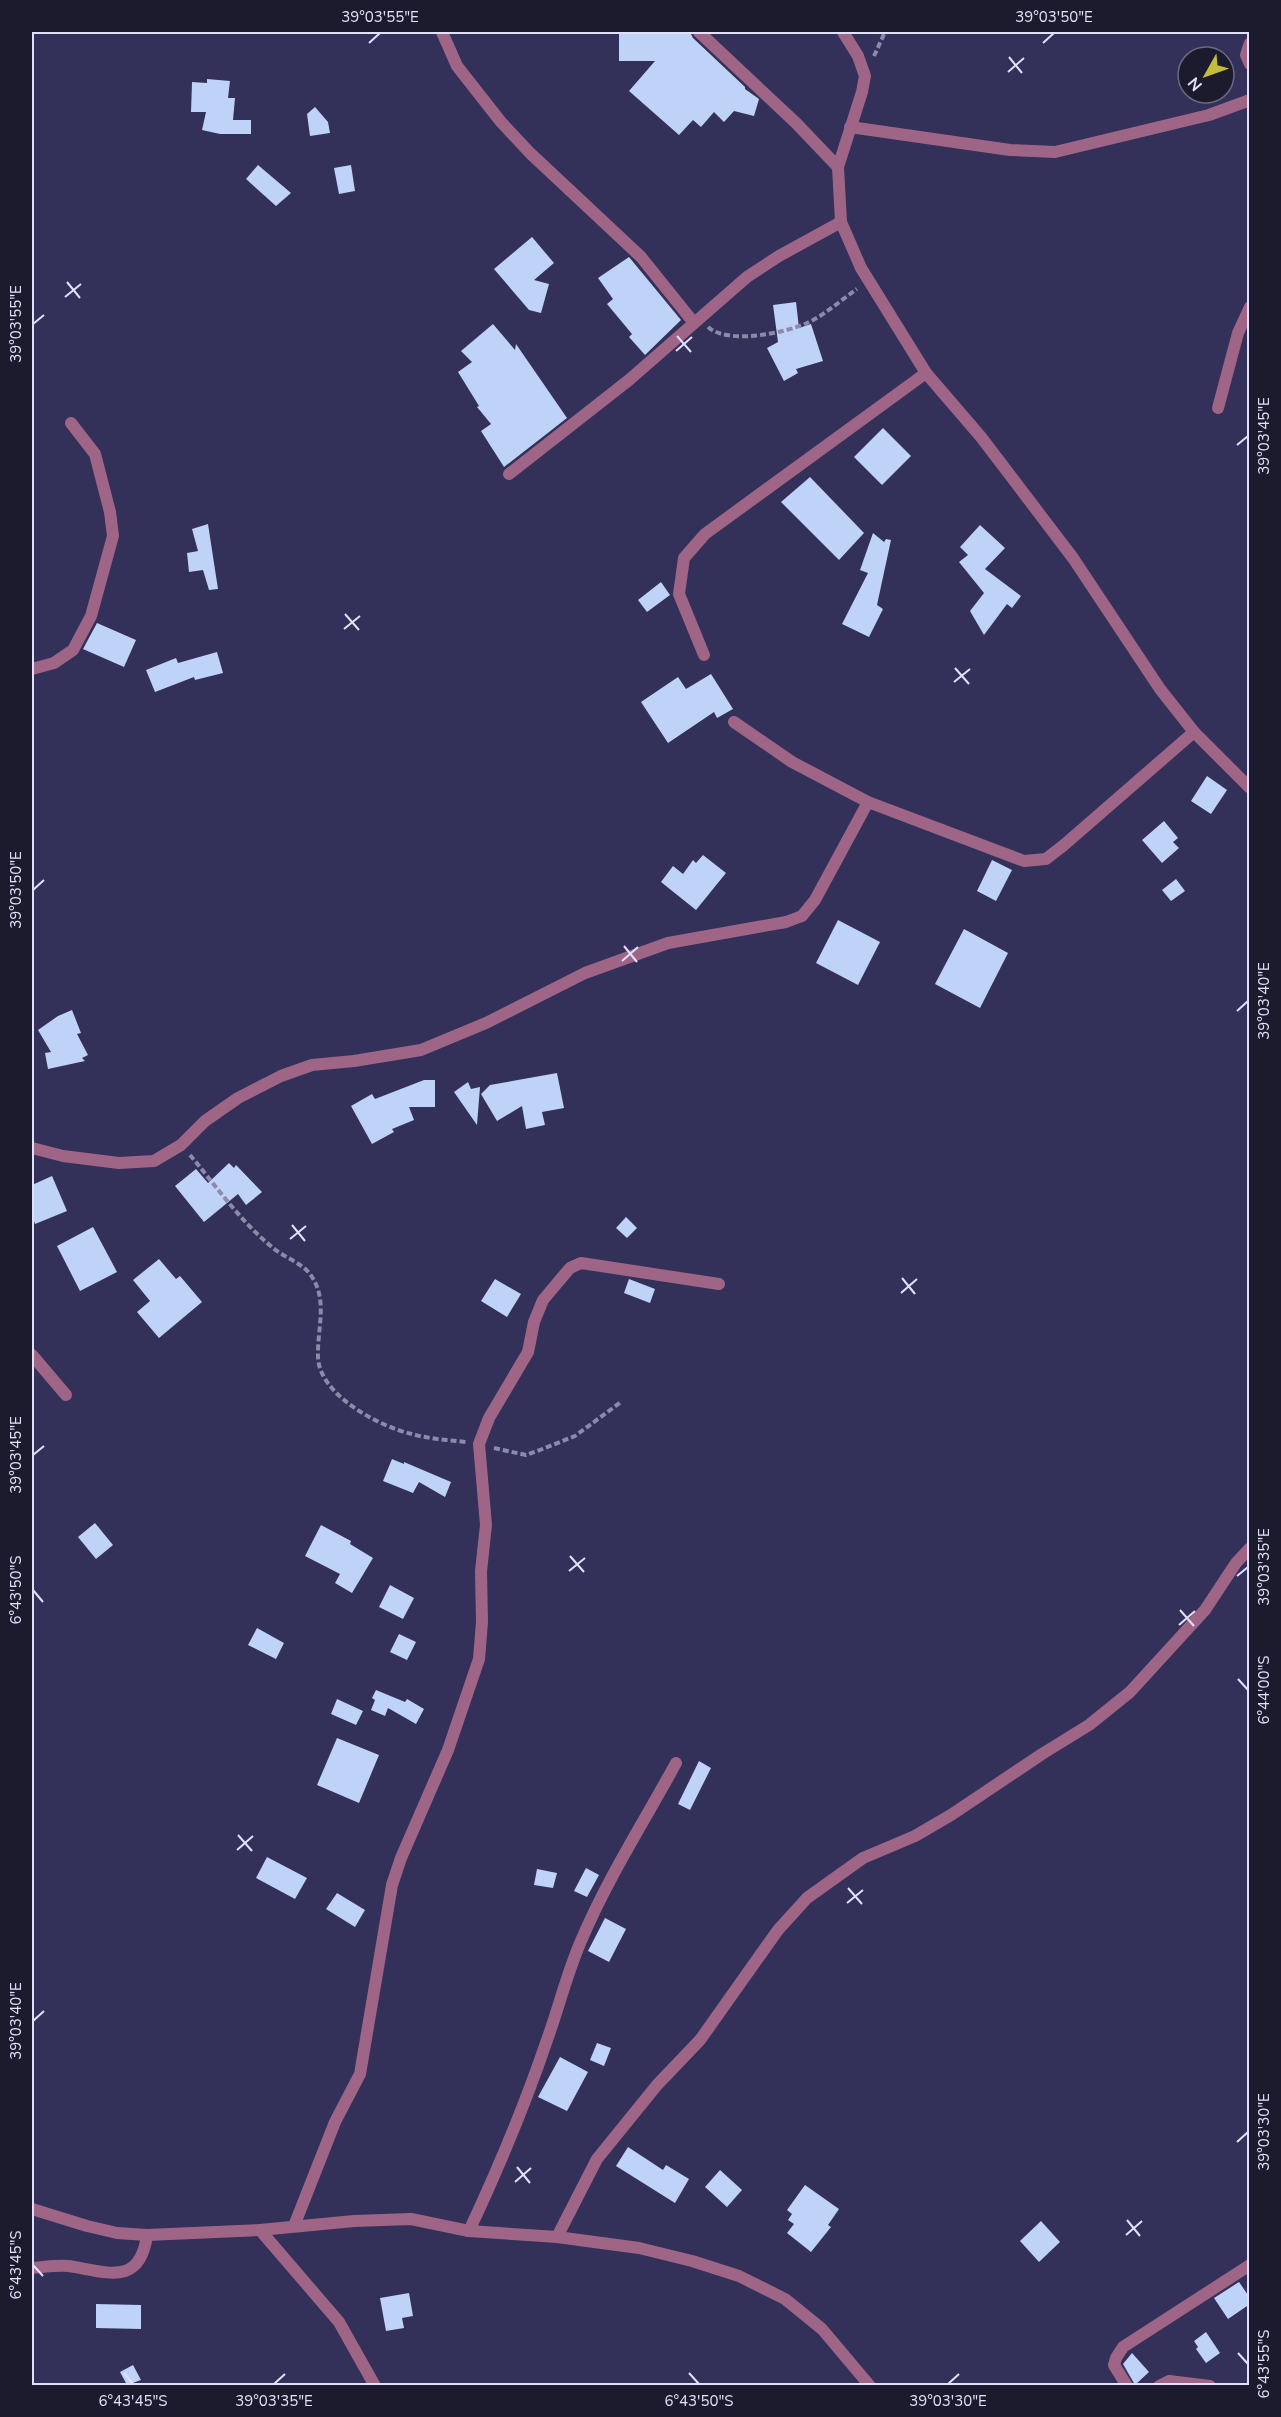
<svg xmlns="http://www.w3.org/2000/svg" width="1281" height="2417" font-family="'Nunito Sans',sans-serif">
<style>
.building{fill:#bfd2f7}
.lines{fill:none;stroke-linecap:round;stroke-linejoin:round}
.path{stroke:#8c8aab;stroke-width:4;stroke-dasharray:6 3;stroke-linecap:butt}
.street{stroke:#9f6586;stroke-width:12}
.ticks{fill:none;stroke:#e1e1fb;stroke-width:2}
.neatline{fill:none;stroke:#e1e1fb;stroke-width:2}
.ticks-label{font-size:15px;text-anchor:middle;fill:#e1e1fb}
</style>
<rect width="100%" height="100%" fill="#333059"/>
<g class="building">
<path d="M619 32H690L693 38 745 87V89L759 99 754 116 734 111 724 122 714 112 701 127 693 120 679 135 629 91 655 61H619Z"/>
<path d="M207 79 230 81 228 98H235L233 120H251V134H220L202 130 206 112H191L192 82 207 83Z"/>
<path d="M315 107 328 122 330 133 310 136 307 114Z"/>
<path d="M258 165 291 193 276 206 246 179Z"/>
<path d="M351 165 355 191 339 194 334 168Z"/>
<path d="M532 237 554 263 534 280 549 284 541 313 529 310 494 269Z"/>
<path d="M629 257 681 320 645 355 629 337 632 334 607 304 613 299 598 278Z"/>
<path d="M796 302 799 328 811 324 823 361 796 369 798 373 784 381 767 348 778 342 773 305Z"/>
<path d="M493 324 515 350 516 344 567 418 504 467 481 431 491 424 477 407 479 406 458 372 472 362 461 351Z"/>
<path d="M883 428 911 456 882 485 854 457Z"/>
<path d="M810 477 864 533 839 560 781 502Z"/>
<path d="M208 524 218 589 209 590 203 570 189 572 187 553 198 551 192 529Z"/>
<path d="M980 525 1005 548 985 569 1021 596 1012 608 1007 604 984 635 970 611 984 593 959 562 968 555 960 547Z"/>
<path d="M873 533 884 542 886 539 891 540 877 605 883 609 869 637 842 624 868 573 860 570Z"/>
<path d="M661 582 670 595 647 612 638 600Z"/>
<path d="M97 623 136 640 124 667 83 649Z"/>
<path d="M217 652 223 673 195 680 194 677 155 692 146 670 176 658 178 663Z"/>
<path d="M711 674 733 709 717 718 714 712 668 743 641 702 678 677 686 689Z"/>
<path d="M1207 776 1227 790 1211 814 1191 801Z"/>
<path d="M1164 821 1178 838 1173 842 1179 848 1162 863 1142 840Z"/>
<path d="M703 855 726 873 696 910 661 882 673 866 683 874 693 860 696 863Z"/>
<path d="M992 860 1012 870 996 901 977 891Z"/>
<path d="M1176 879 1185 891 1171 901 1162 890Z"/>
<path d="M838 920 880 942 858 985 816 963Z"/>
<path d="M964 929 1008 953 980 1008 935 984Z"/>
<path d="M72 1010 81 1033 77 1034 88 1055 82 1058 85 1061 48 1069 45 1053 51 1052 38 1030 58 1016Z"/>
<path d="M557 1073 564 1108 542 1112 545 1125 526 1129 522 1106 497 1121 481 1094 490 1085Z"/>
<path d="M424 1080H435V1107H409L414 1120 392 1129 394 1132 372 1144 351 1106 372 1094 375 1099Z"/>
<path d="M468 1082 471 1089 480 1087 477 1125 454 1092Z"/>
<path d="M229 1163 234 1168 236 1165 262 1192 246 1205 238 1194 204 1222 175 1186 196 1169 208 1183Z"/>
<path d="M52 1176 67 1211 35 1224 32 1215V1185Z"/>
<path d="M626 1217 637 1228 627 1238 616 1228Z"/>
<path d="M93 1227 117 1272 80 1291 57 1246Z"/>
<path d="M159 1259 176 1279 180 1276 202 1302 159 1338 137 1312 150 1301 133 1280Z"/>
<path d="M495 1279 521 1294 507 1317 481 1301Z"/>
<path d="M629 1279 655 1289 650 1303 624 1293Z"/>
<path d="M392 1459 404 1464V1462L451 1482 445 1497 419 1482 413 1493 383 1481Z"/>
<path d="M95 1523 113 1545 96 1559 78 1537Z"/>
<path d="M321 1525 351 1541 350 1544 373 1558 352 1593 335 1583 340 1574 305 1556Z"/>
<path d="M390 1585 414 1598 403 1619 379 1607Z"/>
<path d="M257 1628 284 1643 276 1659 248 1645Z"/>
<path d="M399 1634 416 1642 407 1660 390 1652Z"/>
<path d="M376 1690 405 1702 407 1699 424 1709 416 1724 388 1708 385 1716 371 1710 375 1700 372 1698Z"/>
<path d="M337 1699 363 1711 356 1725 331 1714Z"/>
<path d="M337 1738 379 1755 359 1803 317 1785Z"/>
<path d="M699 1761 711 1768 690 1810 678 1804Z"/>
<path d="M267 1857 307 1878 295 1899 256 1878Z"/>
<path d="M586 1868 599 1875 587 1897 574 1891Z"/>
<path d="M537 1869 557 1873 553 1888 534 1885Z"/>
<path d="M337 1893 365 1910 355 1927 326 1909Z"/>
<path d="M605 1918 626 1929 609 1962 588 1951Z"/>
<path d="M597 2043 611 2048 604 2066 590 2060Z"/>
<path d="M560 2057 588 2072 567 2111 538 2097Z"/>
<path d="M628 2147 663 2170 666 2165 689 2179 675 2203 616 2166Z"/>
<path d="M720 2170 742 2190 727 2207 705 2187Z"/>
<path d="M805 2185 839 2209 828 2225 831 2227 811 2252 787 2233 794 2224 788 2220 792 2214 787 2210Z"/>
<path d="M1041 2221 1060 2242 1039 2262 1020 2241Z"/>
<path d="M1239 2282 1250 2298V2304L1228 2319 1214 2298Z"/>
<path d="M409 2293 413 2316 402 2318 404 2328 386 2331 380 2298Z"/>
<path d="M96 2304 141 2305V2329L96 2328Z"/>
<path d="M1206 2332 1220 2353 1206 2363 1196 2349 1198 2347 1194 2341Z"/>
<path d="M1132 2353 1149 2372 1135 2385 1123 2364Z"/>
<path d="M133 2365 141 2380 127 2385 120 2372Z"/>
</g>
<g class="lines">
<g class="path">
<path d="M874 56 885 32"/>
<path d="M708 327C728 345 785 333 807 323 825 315 841 300 857 289"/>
<path d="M190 1155C216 1186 241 1222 272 1247 284 1258 304 1263 312 1277 328 1301 317 1330 318 1357 319 1395 380 1427 412 1434 429 1439 448 1440 466 1442"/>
<path d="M494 1448 526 1455 540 1450 575 1436 621 1402"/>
</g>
<g class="street">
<path d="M442 32 457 66 501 122 530 153 641 257 694 323"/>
<path d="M699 32 796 123 838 167"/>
<path d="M843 32 858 56 865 76 862 92 838 167 841 222 861 268 926 373 981 437 1073 558 1160 689 1194 732 1250 788"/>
<path d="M1250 43 1246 55 1250 64"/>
<path d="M850 127 1010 150 1055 152 1209 115 1250 100"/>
<path d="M1218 408 1238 333 1250 307"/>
<path d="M509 474 629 380 747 277 779 256 841 222"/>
<path d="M704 655 679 594 684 558 705 534 926 373"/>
<path d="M32 669 54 663 73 650 91 616 113 536 110 512 95 454 71 423"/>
<path d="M734 722 792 762 868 802 1024 861 1046 859 1064 845 1194 732"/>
<path d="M32 1148 63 1156 119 1163 154 1161 181 1145 205 1121 238 1098 281 1076 312 1065 354 1061 421 1050 486 1023 585 973 668 943 786 922 802 916 815 900 868 802"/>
<path d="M32 1355 66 1395"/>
<path d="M32 2209 87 2226 117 2233 147 2235 260 2230 354 2221 411 2219 469 2231 557 2237 639 2248 692 2261 739 2276 785 2299 822 2329 870 2386"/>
<path d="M294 2226 335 2122 360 2074 392 1885 401 1858 448 1750 479 1659 482 1622 481 1571 486 1525 479 1444 489 1418 528 1352 534 1322 543 1300 570 1268 581 1263 719 1284"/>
<path d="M260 2230 339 2322 375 2386"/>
<path d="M469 2231C498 2169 525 2105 547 2040 559 2007 567 1973 581 1941 607 1879 644 1822 676 1763"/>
<path d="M557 2237 597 2159 657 2085 700 2040 778 1930 807 1898 863 1858 915 1836 951 1815 1042 1754 1089 1725 1130 1692 1205 1610 1236 1563 1250 1548"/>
<path d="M32 2268C44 2267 56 2265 69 2266 107 2272 140 2287 147 2235"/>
<path d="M1127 2386 1114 2365 1116 2358 1123 2347 1250 2265"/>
<path d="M1159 2386 1169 2381 1210 2386"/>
</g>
</g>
<path class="ticks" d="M369 43 380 33M1043 43 1054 33M1009 57 1022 73M1008 72 1024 58M67 282 80 298M65 297 81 284M33 324 44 315M677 336 691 352M676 351 692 337M1237 445 1248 436M345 614 359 630M344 629 360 616M955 668 969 684M954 682 970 669M33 890 44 880M624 946 637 962M622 961 638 947M1237 1011 1248 1001M292 1225 305 1241M290 1239 306 1226M902 1278 915 1294M901 1293 917 1279M33 1455 44 1446M570 1556 584 1572M569 1571 585 1558M1237 1576 1248 1567M33 1590 43 1602M1180 1610 1194 1626M1179 1625 1195 1611M1238 1679 1248 1690M238 1835 252 1851M237 1850 253 1836M848 1888 862 1904M847 1903 863 1890M33 2021 44 2011M1237 2142 1248 2132M517 2167 530 2183M515 2182 531 2168M1127 2220 1140 2236M1126 2235 1142 2221M33 2265 43 2276M1238 2353 1248 2364M124 2373 133 2384M689 2373 699 2384M274 2384 285 2374M948 2384 959 2374"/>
<rect width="1281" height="2417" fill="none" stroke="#1c1b2e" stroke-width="66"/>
<g transform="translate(1206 75) rotate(230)"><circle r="28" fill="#1c1b2e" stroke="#6b6a80" stroke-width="1.5"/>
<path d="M0-4.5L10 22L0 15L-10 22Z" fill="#c6bc3c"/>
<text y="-9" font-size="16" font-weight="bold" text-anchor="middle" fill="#e1e1fb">N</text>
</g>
<rect x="33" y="33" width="1215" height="2351" class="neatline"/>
<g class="ticks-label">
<text x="380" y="22">39°03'55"E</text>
<text x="1054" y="22">39°03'50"E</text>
<text transform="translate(16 324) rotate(-90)" y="5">39°03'55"E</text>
<text transform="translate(1264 436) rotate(-90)" y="5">39°03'45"E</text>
<text transform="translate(16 890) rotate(-90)" y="5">39°03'50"E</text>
<text transform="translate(1264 1001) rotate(-90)" y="5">39°03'40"E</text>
<text transform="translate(16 1455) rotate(-90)" y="5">39°03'45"E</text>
<text transform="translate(1264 1567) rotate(-90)" y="5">39°03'35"E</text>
<text transform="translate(16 1590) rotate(-90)" y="5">6°43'50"S</text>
<text transform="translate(1264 1690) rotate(-90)" y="5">6°44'00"S</text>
<text transform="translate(16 2021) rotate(-90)" y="5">39°03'40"E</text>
<text transform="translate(1264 2132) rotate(-90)" y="5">39°03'30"E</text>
<text transform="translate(16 2265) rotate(-90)" y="5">6°43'45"S</text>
<text transform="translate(1264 2364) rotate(-90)" y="5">6°43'55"S</text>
<text x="133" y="2406">6°43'45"S</text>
<text x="274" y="2406">39°03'35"E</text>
<text x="699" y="2406">6°43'50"S</text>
<text x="948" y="2406">39°03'30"E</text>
</g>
</svg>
